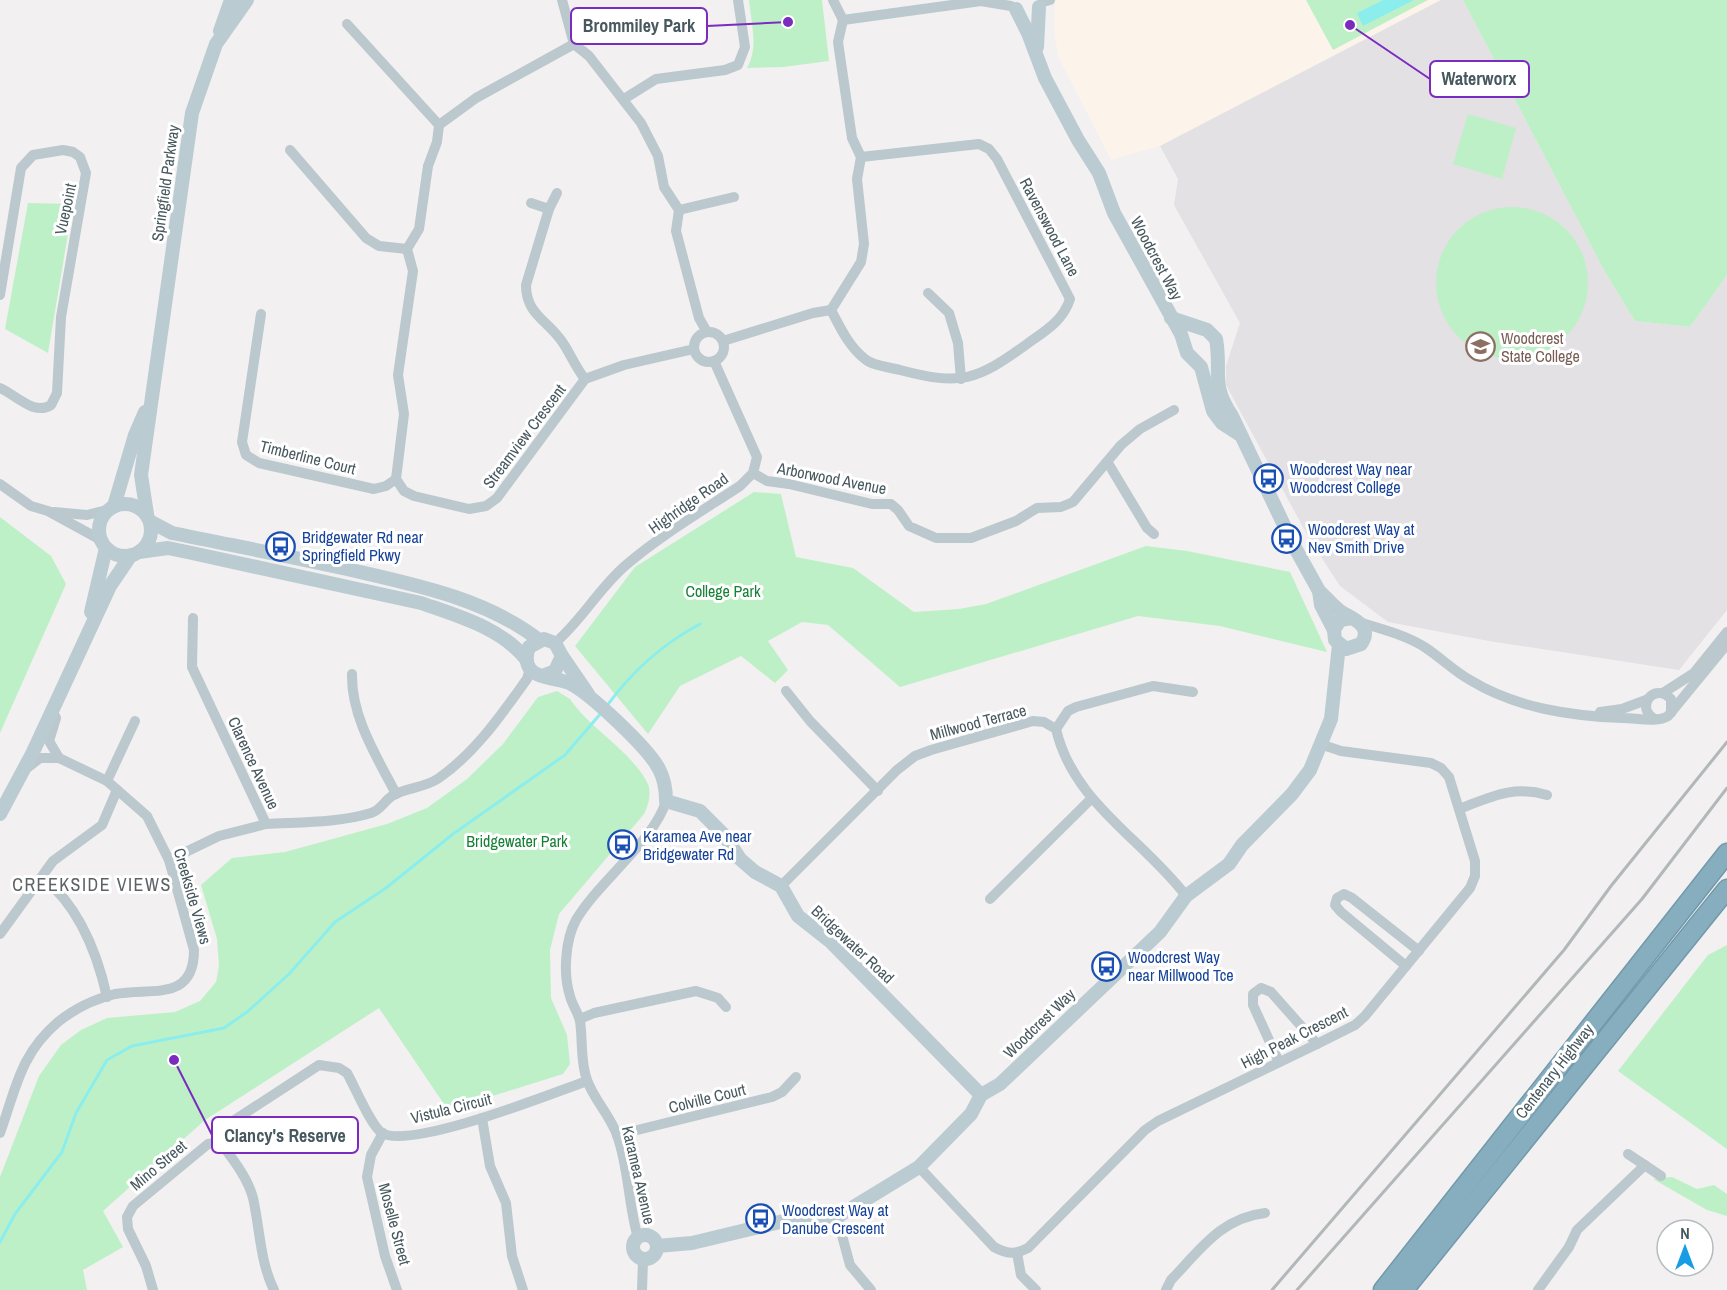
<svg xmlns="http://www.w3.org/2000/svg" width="1727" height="1290" font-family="'Archivo Narrow',sans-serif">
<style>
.commercial{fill:#fcf3ea}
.education{fill:#e3e1e3}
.green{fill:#bef0c7}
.water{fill:#8beeed}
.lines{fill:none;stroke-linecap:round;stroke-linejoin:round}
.stream{stroke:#8beeed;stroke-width:3}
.highway-casing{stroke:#7299ab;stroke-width:21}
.street{stroke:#bbc8cd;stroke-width:10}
.secondary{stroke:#bbcbd2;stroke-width:14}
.highway{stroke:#87aebf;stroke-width:18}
.rail{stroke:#b2b7ba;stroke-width:3}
.labels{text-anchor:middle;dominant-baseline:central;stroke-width:6;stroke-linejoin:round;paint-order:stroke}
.street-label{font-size:16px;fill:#47585e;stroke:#fff}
.education-label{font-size:16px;fill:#785e54;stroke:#fff;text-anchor:start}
.transit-label{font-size:16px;fill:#164399;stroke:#fff;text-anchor:start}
.park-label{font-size:16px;fill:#168135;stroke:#fff}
.neighbourhood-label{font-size:18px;letter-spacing:1.5px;fill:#5c6265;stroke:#fff}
.leader{fill:none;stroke:#7b2cbf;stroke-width:2}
.callout-dot{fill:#7b2cbf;stroke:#fff;stroke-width:2}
.callout{fill:#fff;stroke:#7b2cbf;stroke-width:2}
.callout-label{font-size:18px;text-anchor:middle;font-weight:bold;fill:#47585e}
</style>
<rect width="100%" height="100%" fill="#f2f0f0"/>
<path class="commercial" d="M1055 0H1441L1160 146 1111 160 1058 56 1054 29Z"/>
<path class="education" d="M1441 0H1463L1606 274 1635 321 1690 327 1727 275V610L1679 670 1489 641 1388 622 1340 586 1310 540 1226 385V366L1240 323 1174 205 1178 179 1160 146Z"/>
<g class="green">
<path d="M749 0H822L829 61 783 67 747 68C759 47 751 23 749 0Z"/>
<path d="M1306 0H1428L1333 50Z"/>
<path d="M1463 0H1727V275L1690 327 1635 321 1606 274Z"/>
<path d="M1468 114 1516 128 1502 179 1453 164Z"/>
<path d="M28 203 73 204 48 353 5 329Z"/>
<circle cx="1512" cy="283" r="76"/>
<path d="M754 492 781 494 796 557 853 568 914 612 959 609 986 604 1146 546 1187 551 1290 572 1327 652 1220 626 1138 616 900 687 828 625 802 622 768 641 788 670 775 683 741 656 680 686 648 734 575 646 635 567Z"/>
<path d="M0 517 51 556 66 584 0 733Z"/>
<path d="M557 691 570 699C590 729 629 749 647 782 652 792 649 804 644 814L559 914 550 950 551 998 567 1035 570 1064 563 1074 448 1110 379 1008 205 1120 103 1211 123 1247 83 1270 87 1290H0V1177L39 1076 61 1045 81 1030 107 1018 175 1012 200 1001 216 982 219 966 217 939 201 885 232 858 285 852 387 824 427 808 467 779 503 744 538 697Z"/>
<path d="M1727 945V1149L1618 1071 1708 955Z"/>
<path d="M1672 1177 1697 1189 1714 1185 1727 1194V1216L1707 1210 1653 1179Z"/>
</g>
<path class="water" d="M1383 0H1414L1363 26 1357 13Z"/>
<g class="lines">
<g class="stream">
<path d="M606 707C632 671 661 645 700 624"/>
<path d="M0 1242 15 1214 62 1152 76 1113 107 1060 132 1046 224 1028 247 1012 289 974 335 922 386 888 453 834 565 755 602 712"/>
</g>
<defs>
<g id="highway">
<path d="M1383 1290 1727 853"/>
<path d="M1404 1290 1727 889"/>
</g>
</defs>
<use href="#highway" class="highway-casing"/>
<g class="street">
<path d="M562 0 574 44 589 56 641 123 658 156 664 187 679 210 676 231 699 318 707 332"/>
<path d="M833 0 843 20"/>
<path d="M1043 2 1050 0"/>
<path d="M843 20 981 1 1011 6"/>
<path d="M347 24 439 125"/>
<path d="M574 44 476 98 439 125 437 142 428 166 419 229 407 249 413 271 398 375 404 414 396 479 404 491 414 496 469 509 486 506 497 498 585 379 624 365 694 349"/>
<path d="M624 99 656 79 725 70 738 65 745 47 738 0"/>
<path d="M290 150 366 238 379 246 407 249"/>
<path d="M531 203 549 209 557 193"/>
<path d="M549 209 526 285C526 315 548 320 563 343 571 355 576 368 585 379"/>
<path d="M679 210 734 197"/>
<path d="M928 293 949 313 958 343 961 379"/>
<path d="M0 295 21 168 33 155 63 150 73 152 80 157 86 173 61 317 57 393 51 405C34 416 16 395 0 388"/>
<path d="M831 310C840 327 849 347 865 359 873 366 889 367 900 370 961 386 976 381 1027 344 1045 331 1063 321 1070 299L997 159 989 149 979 144 861 157"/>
<path d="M261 314 242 442 246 455 259 463 374 489 386 486 396 479"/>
<circle cx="709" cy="347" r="15"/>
<path d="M723 341 813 313 831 310 861 262 864 244 857 179 861 157 852 138 838 42 843 20"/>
<path d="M1108 463 1147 528 1154 534"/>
<path d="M753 473 767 481 789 484 872 504H891L898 510 909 526 936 538H971L1016 521 1037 508 1061 507 1073 502 1121 445 1140 429 1174 410"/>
<path d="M0 484 31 506 48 511 101 540"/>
<path d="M54 512 87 515 107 510"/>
<path d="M193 618 192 667 266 824C300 822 338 823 371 813 381 810 384 801 392 796 406 787 423 789 439 778 476 752 501 715 527 679L530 669"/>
<path d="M1362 623C1382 629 1408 636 1426 648 1441 658 1454 671 1470 680 1516 708 1570 716 1623 718 1637 718 1657 723 1668 716L1727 644"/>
<path d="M555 643C582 620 599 588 626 565 661 535 702 511 740 486L753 473 757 457 714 361"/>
<path d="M352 674C351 717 377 757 396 794"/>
<path d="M786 691 810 721 878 791"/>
<path d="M1663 693 1694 673 1727 632"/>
<path d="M1600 712 1622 709 1646 700"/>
<path d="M1655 719C1634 708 1654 681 1671 699V713"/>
<path d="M1056 729 1068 711 1076 707 1153 686 1193 692"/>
<path d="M27 768 40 758H59"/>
<path d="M107 781 135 721"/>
<path d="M1459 809C1491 797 1513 785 1547 795"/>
<path d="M169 860 219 836 266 824"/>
<path d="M42 877C79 906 97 952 107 997"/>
<path d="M781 886 897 770 915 756 931 750 1033 721 1044 722 1056 729C1073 803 1143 839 1186 896"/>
<path d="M990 899 1091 799"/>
<path d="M0 934 53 861 102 825 117 790"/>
<path d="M1406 966 1341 912 1335 905 1337 898 1344 894 1352 898 1419 951"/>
<path d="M580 1019 594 1013 696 991 718 998 726 1007"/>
<path d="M1279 1062 1253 1005V994L1261 988 1271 992 1317 1044"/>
<path d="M482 1118 490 1166 506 1203 512 1256 523 1290"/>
<path d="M0 1133C16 1089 20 1054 58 1022 74 1009 95 999 115 994 150 987 194 1003 194 950L169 860 147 816 107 781 59 758 49 741 56 718 52 710"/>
<path d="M383 1133 371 1155 367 1177 385 1256 397 1290"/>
<path d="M617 1135 772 1097 782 1092 796 1077"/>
<path d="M1628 1154 1661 1176"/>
<path d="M919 1167 994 1247C1007 1254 1014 1255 1028 1248L1145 1130 1158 1121 1317 1044 1355 1025 1365 1016 1470 888 1475 876V861L1449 777 1441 768 1431 763 1341 751 1323 745"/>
<path d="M837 1217 850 1265 871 1290"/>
<path d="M638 1238C628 1204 629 1168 617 1135 610 1115 594 1100 587 1080 580 1061 583 1041 580 1021 578 1012 572 1005 570 996 563 975 565 940 576 920 598 882 655 840 666 801"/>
<path d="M1017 1253 1021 1275 1036 1290"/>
<path d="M153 1290 146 1266 128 1229 127 1217 133 1206 208 1144 220 1142"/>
<path d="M274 1290C260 1262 260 1229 253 1198 248 1178 232 1158 220 1142L227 1125 319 1065 339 1068 347 1073C355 1087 371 1126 382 1133 411 1150 553 1093 587 1081"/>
<path d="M642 1290 643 1260"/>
<path d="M1166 1290 1171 1280C1200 1250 1221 1218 1265 1213"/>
<path d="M1538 1290 1569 1247 1577 1230 1645 1165"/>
</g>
<g class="secondary">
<path d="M1016 9 1028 33 1045 78 1078 140 1099 173 1114 213 1181 334 1187 353 1201 367 1213 411 1222 423 1239 434"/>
<path d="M220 31 231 0"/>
<path d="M1037 47 1039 7"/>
<path d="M1171 318 1207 330 1216 339C1222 372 1210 384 1232 416L1293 544 1319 591 1321 605 1334 630"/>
<circle cx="125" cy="530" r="26"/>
<path d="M114 506 135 435 145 412"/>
<path d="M147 514 141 475 192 113 216 44 247 0"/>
<path d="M151 522 172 533C230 545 289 556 347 569 412 584 485 598 539 640"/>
<path d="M139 552 168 548 192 553 421 603C458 616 501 628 526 659"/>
<path d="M1319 591C1326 597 1332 605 1340 611 1352 619 1374 625 1361 644L1346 649 1335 640 1334 630 1340 620 1352 618"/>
<path d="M91 612 106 548"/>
<path d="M562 656 588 694"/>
<path d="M545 675 555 671 562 656 555 643 544 639 529 647C526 655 525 662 530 669 538 679 558 678 569 683 590 693 649 749 659 769 665 780 666 790 666 801L700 811 724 835 740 859 755 872 781 886 798 916 831 942 981 1095"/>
<path d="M0 814 33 752 110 586 131 555"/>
<circle cx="645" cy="1247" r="12"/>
<path d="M657 1246 692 1243 809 1215 837 1217 919 1167 971 1114 981 1095 1000 1084 1160 932 1186 896 1229 864 1242 845 1292 794 1310 770 1331 719 1339 645"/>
</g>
<use href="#highway" class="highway"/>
<g class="rail">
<path d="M1272 1290 1564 950 1611 886 1727 742"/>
<path d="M1297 1290 1642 899 1727 788"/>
</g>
</g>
<defs>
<symbol id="school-ring" viewBox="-11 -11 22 22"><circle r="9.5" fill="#fff" stroke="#8d6e63" stroke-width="1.5"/><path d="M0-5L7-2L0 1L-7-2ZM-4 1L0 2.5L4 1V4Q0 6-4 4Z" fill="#8d6e63"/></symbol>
<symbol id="bus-ring" viewBox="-11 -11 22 22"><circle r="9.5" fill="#fff" stroke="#1a4fb4" stroke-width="1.5"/><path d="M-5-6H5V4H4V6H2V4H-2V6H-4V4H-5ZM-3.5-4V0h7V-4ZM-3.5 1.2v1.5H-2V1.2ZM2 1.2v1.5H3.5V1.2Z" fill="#1a4fb4"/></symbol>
</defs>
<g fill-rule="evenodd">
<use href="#school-ring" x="1464" y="330" width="33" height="33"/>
<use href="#bus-ring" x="1252" y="462" width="33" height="33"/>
<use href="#bus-ring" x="1270" y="522" width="33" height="33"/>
<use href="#bus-ring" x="264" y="530" width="33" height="33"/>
<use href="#bus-ring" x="606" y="828" width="33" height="33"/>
<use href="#bus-ring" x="1090" y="950" width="33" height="33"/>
<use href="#bus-ring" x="744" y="1202" width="33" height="33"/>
</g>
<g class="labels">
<g class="street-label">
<text transform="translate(165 183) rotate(-82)">Springfield Parkway</text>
<text transform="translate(65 209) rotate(-78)">Vuepoint</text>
<text transform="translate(1050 227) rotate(62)">Ravenswood Lane</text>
<text transform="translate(1157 258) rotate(62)">Woodcrest Way</text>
<text transform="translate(524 436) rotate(-53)">Streamview Crescent</text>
<text transform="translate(308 457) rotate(14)">Timberline Court</text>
<text transform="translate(832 478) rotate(11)">Arborwood Avenue</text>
<text transform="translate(688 503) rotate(-35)">Highridge Road</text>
<text transform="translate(978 722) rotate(-15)">Millwood Terrace</text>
<text transform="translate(254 763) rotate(65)">Clarence Avenue</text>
<text transform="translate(193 896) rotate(74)">Creekside Views</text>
<text transform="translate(853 944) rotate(43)">Bridgewater Road</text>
<text transform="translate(1039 1023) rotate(-44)">Woodcrest Way</text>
<text transform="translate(1294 1037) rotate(-27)">High Peak Crescent</text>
<text transform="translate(1554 1071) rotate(-52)">Centenary Highway</text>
<text transform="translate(707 1098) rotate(-14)">Colville Court</text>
<text transform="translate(451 1108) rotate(-14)">Vistula Circuit</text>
<text transform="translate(158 1165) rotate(-40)">Mino Street</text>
<text transform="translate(639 1175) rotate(77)">Karamea Avenue</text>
<text transform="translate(395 1224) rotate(75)">Moselle Street</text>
</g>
<g class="education-label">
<text x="1501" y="338">Woodcrest<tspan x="1501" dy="18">State College</tspan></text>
</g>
<g class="transit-label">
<text x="1290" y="469">Woodcrest Way near<tspan x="1290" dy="18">Woodcrest College</tspan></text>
<text x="1308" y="529">Woodcrest Way at<tspan x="1308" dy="18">Nev Smith Drive</tspan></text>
<text x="302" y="537">Bridgewater Rd near<tspan x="302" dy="18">Springfield Pkwy</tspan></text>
<text x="643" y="836">Karamea Ave near<tspan x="643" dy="18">Bridgewater Rd</tspan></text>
<text x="1128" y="957">Woodcrest Way<tspan x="1128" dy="18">near Millwood Tce</tspan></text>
<text x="782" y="1210">Woodcrest Way at<tspan x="782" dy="18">Danube Crescent</tspan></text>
</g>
<g class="park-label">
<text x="723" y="591">College Park</text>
<text x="517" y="841">Bridgewater Park</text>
</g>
<g class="neighbourhood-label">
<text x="92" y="884">CREEKSIDE VIEWS</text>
</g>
</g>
<path class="leader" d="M788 22L707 26M1350 25L1430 79M174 1060L212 1135"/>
<g class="callout-dot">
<circle cx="788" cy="22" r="6"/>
<circle cx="1350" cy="25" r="6"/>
<circle cx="174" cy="1060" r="6"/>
</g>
<g class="callout">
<rect x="571" y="8" width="136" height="36" rx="6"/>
<rect x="1430" y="61" width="99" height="36" rx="6"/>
<rect x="212" y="1117" width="146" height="36" rx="6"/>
</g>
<g class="callout-label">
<text x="639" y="32">Brommiley Park</text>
<text x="1479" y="85">Waterworx</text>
<text x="285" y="1142">Clancy's Reserve</text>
</g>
<g transform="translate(1685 1248)"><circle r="28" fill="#ffffff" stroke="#b5bcbf" stroke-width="1.5"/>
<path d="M0-4.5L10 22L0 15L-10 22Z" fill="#169de6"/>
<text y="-9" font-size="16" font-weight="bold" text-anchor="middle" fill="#47585e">N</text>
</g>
</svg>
